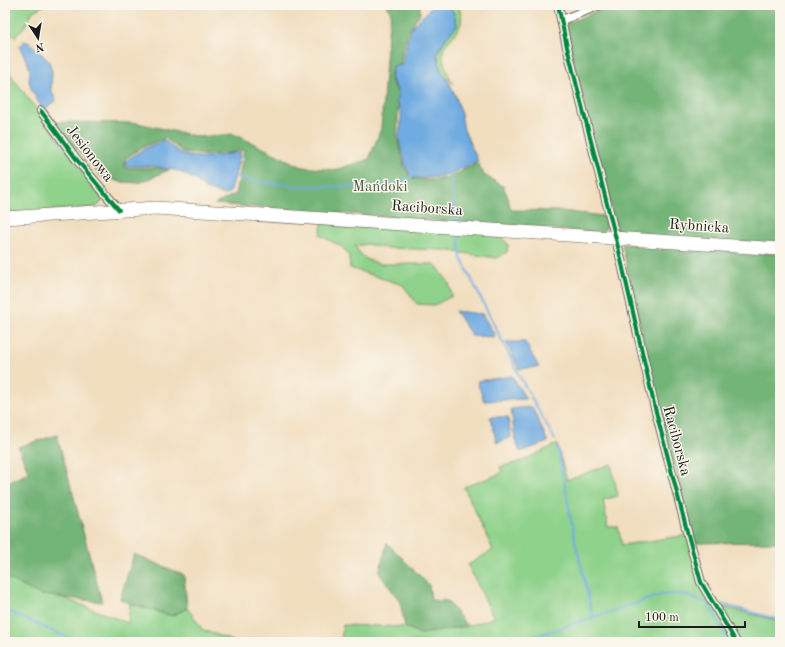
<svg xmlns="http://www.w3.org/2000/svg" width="785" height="647" font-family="'Old Standard TT',serif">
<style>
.green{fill:#8fd28b;stroke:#567754}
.forest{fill:#73b477;stroke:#48684a}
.water{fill:#70abe1;stroke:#46647e}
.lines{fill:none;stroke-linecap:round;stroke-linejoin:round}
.stream{stroke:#70abe1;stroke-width:2}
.minor-casing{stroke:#676055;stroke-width:10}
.primary-casing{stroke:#676055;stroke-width:14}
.minor{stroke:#fff;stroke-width:8}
.primary{stroke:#fff;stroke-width:13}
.cycleway-casing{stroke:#fbf7ec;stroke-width:6}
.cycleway{stroke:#00873e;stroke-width:4}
.labels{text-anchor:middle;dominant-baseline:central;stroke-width:3;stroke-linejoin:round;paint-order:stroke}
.street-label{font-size:15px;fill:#1c1c1c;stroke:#fbf7ec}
.park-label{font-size:15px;fill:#445c43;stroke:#fbf7ec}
</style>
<rect width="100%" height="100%" fill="#fbf7ec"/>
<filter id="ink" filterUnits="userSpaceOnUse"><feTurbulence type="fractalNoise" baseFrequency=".025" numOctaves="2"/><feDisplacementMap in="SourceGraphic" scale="8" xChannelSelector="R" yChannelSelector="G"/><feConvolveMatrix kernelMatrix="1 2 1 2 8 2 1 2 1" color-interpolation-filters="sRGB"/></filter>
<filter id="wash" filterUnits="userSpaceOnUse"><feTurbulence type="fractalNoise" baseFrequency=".012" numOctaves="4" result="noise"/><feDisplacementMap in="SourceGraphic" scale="16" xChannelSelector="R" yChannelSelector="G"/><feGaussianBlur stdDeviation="0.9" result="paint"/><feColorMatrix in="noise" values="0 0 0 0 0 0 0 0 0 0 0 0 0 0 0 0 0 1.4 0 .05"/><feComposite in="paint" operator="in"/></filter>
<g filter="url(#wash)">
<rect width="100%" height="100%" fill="#f1debf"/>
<g class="green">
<path d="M5 5H45L33 11 25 26 16 36 6 34Z"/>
<path d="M449 5H458C466 23 459 29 448 42 446 44 444 47 443 50 442 62 448 74 453 84L441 71 437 53 446 38 457 25 454 14Z"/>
<path d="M5 67 103 199 100 204 96 207 5 214Z"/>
<path d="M323 219 494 230 508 244 507 252 497 258 443 250 385 248 367 244 355 246 361 255 368 260 380 264H435L449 283 452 296 434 305 417 304 403 285 350 268 349 255 342 247 320 235Z"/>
<path d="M557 444 567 480 611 464 618 496 603 500 608 527H618L622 545 688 535 701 582 736 642H344L341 639 343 625 405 627 421 634 467 626 494 618 468 565 493 550 464 487 500 474 502 471 500 467 522 461Z"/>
<path d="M5 575 128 623 130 603 172 616 187 608 203 630 236 642H5Z"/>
<path d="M718 606 780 621V642H739Z"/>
</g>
<g class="forest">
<path d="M386 5H420V14C407 29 403 46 400 66H393L390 79 399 95 397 138 405 168 411 178C424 181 440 181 452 176 461 172 469 167 478 163L484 175 503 186 507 195 511 210 561 211 603 216 606 228 602 233 215 204 236 194 244 151 241 150 230 153 205 155 184 153 165 138 142 147 125 159 124 166 125 168H156L169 170 139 183 121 182 100 176 53 122 137 123 199 137 234 134 302 167 335 170 369 159 381 129 388 33 391 12Z"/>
<path d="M610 5H780V245L618 235 564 25Z"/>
<path d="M622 244 780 254V542L694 543 645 348Z"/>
<path d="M57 435 102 602 40 595 5 577V512L6 511 5 508V483L29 473 18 447Z"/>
<path d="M387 543 429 585 431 600 447 601 467 626 421 634 405 627 400 601 379 573Z"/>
<path d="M134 554 184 575 187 608 172 616 132 604 120 599Z"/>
</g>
<g class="water">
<path d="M432 5H449L454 14 457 25 446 38 437 53 441 71 450 84 456 97 460 109 464 130 478 161C460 169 445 178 425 178 422 178 417 179 413 177 407 173 405 164 404 158 402 151 399 144 399 137 400 122 405 114 396 102 401 91 396 90 392 80 391 76 392 71 393 67L402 65C403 55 409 31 415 23 421 17 429 12 432 5Z"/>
<path d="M24 41 30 43 49 61 52 72 51 88 56 101 43 110 32 91 29 81 30 71 28 64 19 46Z"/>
<path d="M164 140C170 144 178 153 185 155 202 160 223 155 241 152L231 191 225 195 205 189 197 181 179 171 154 166H125L126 161 143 149Z"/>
<path d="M455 311 482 314 496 337 472 336Z"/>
<path d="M506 342H525L539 367 519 369Z"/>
<path d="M512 376 526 399 484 401 477 381Z"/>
<path d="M532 407 548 442 520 452 515 440 511 409Z"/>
<path d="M490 417H508L511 437 497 443Z"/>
</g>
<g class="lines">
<g class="stream">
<path d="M451 174 456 221"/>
<path d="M235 176 251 181 299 186 380 187 413 177"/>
<path d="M458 234 461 258 521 379 555 440"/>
<path d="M557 448 559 452V455L574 536 593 617"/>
<path d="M721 604 780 620"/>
<path d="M5 610 77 642"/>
<path d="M518 642 661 595 675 594 688 595 692 598 707 602 730 642"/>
</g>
</g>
</g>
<g filter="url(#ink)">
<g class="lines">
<defs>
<g id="minor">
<path d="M558 5 567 47 619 251 654 404 688 535 701 582 736 642"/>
<path d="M562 20 600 5"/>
<path d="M41 111 77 160 119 210"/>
</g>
<path id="primary" d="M5 218 156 208 780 249"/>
</defs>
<use href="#minor" class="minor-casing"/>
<use href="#primary" class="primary-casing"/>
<use href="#minor" class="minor"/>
<use href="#primary" class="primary"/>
<defs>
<g id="cycleway">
<path d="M558 5 567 47 619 251 654 404 688 535 701 582 736 642"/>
<path d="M41 111 77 160 119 210"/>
</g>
</defs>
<use href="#cycleway" class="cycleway-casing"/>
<use href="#cycleway" class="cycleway"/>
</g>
</g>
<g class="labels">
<g class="street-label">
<text transform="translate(89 154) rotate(52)">Jesionowa</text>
<text transform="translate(427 209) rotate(4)">Raciborska</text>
<text transform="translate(699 227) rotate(4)">Rybnicka</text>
<text transform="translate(676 441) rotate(75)">Raciborska</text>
</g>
<g class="park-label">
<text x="380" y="187">Mańdoki</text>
</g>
</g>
<rect width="785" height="647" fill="none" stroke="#fbf7ec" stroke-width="20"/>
<g transform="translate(38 38) rotate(168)" stroke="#fbf7ec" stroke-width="3" paint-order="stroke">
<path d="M0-3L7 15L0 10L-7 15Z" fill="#1c1c1c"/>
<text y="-6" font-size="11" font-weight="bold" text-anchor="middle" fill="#1c1c1c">N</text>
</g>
<path d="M639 621v6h106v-6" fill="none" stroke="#1c1c1c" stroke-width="2"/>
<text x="645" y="621" font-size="12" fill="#1c1c1c" stroke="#fbf7ec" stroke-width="3" paint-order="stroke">100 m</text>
</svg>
